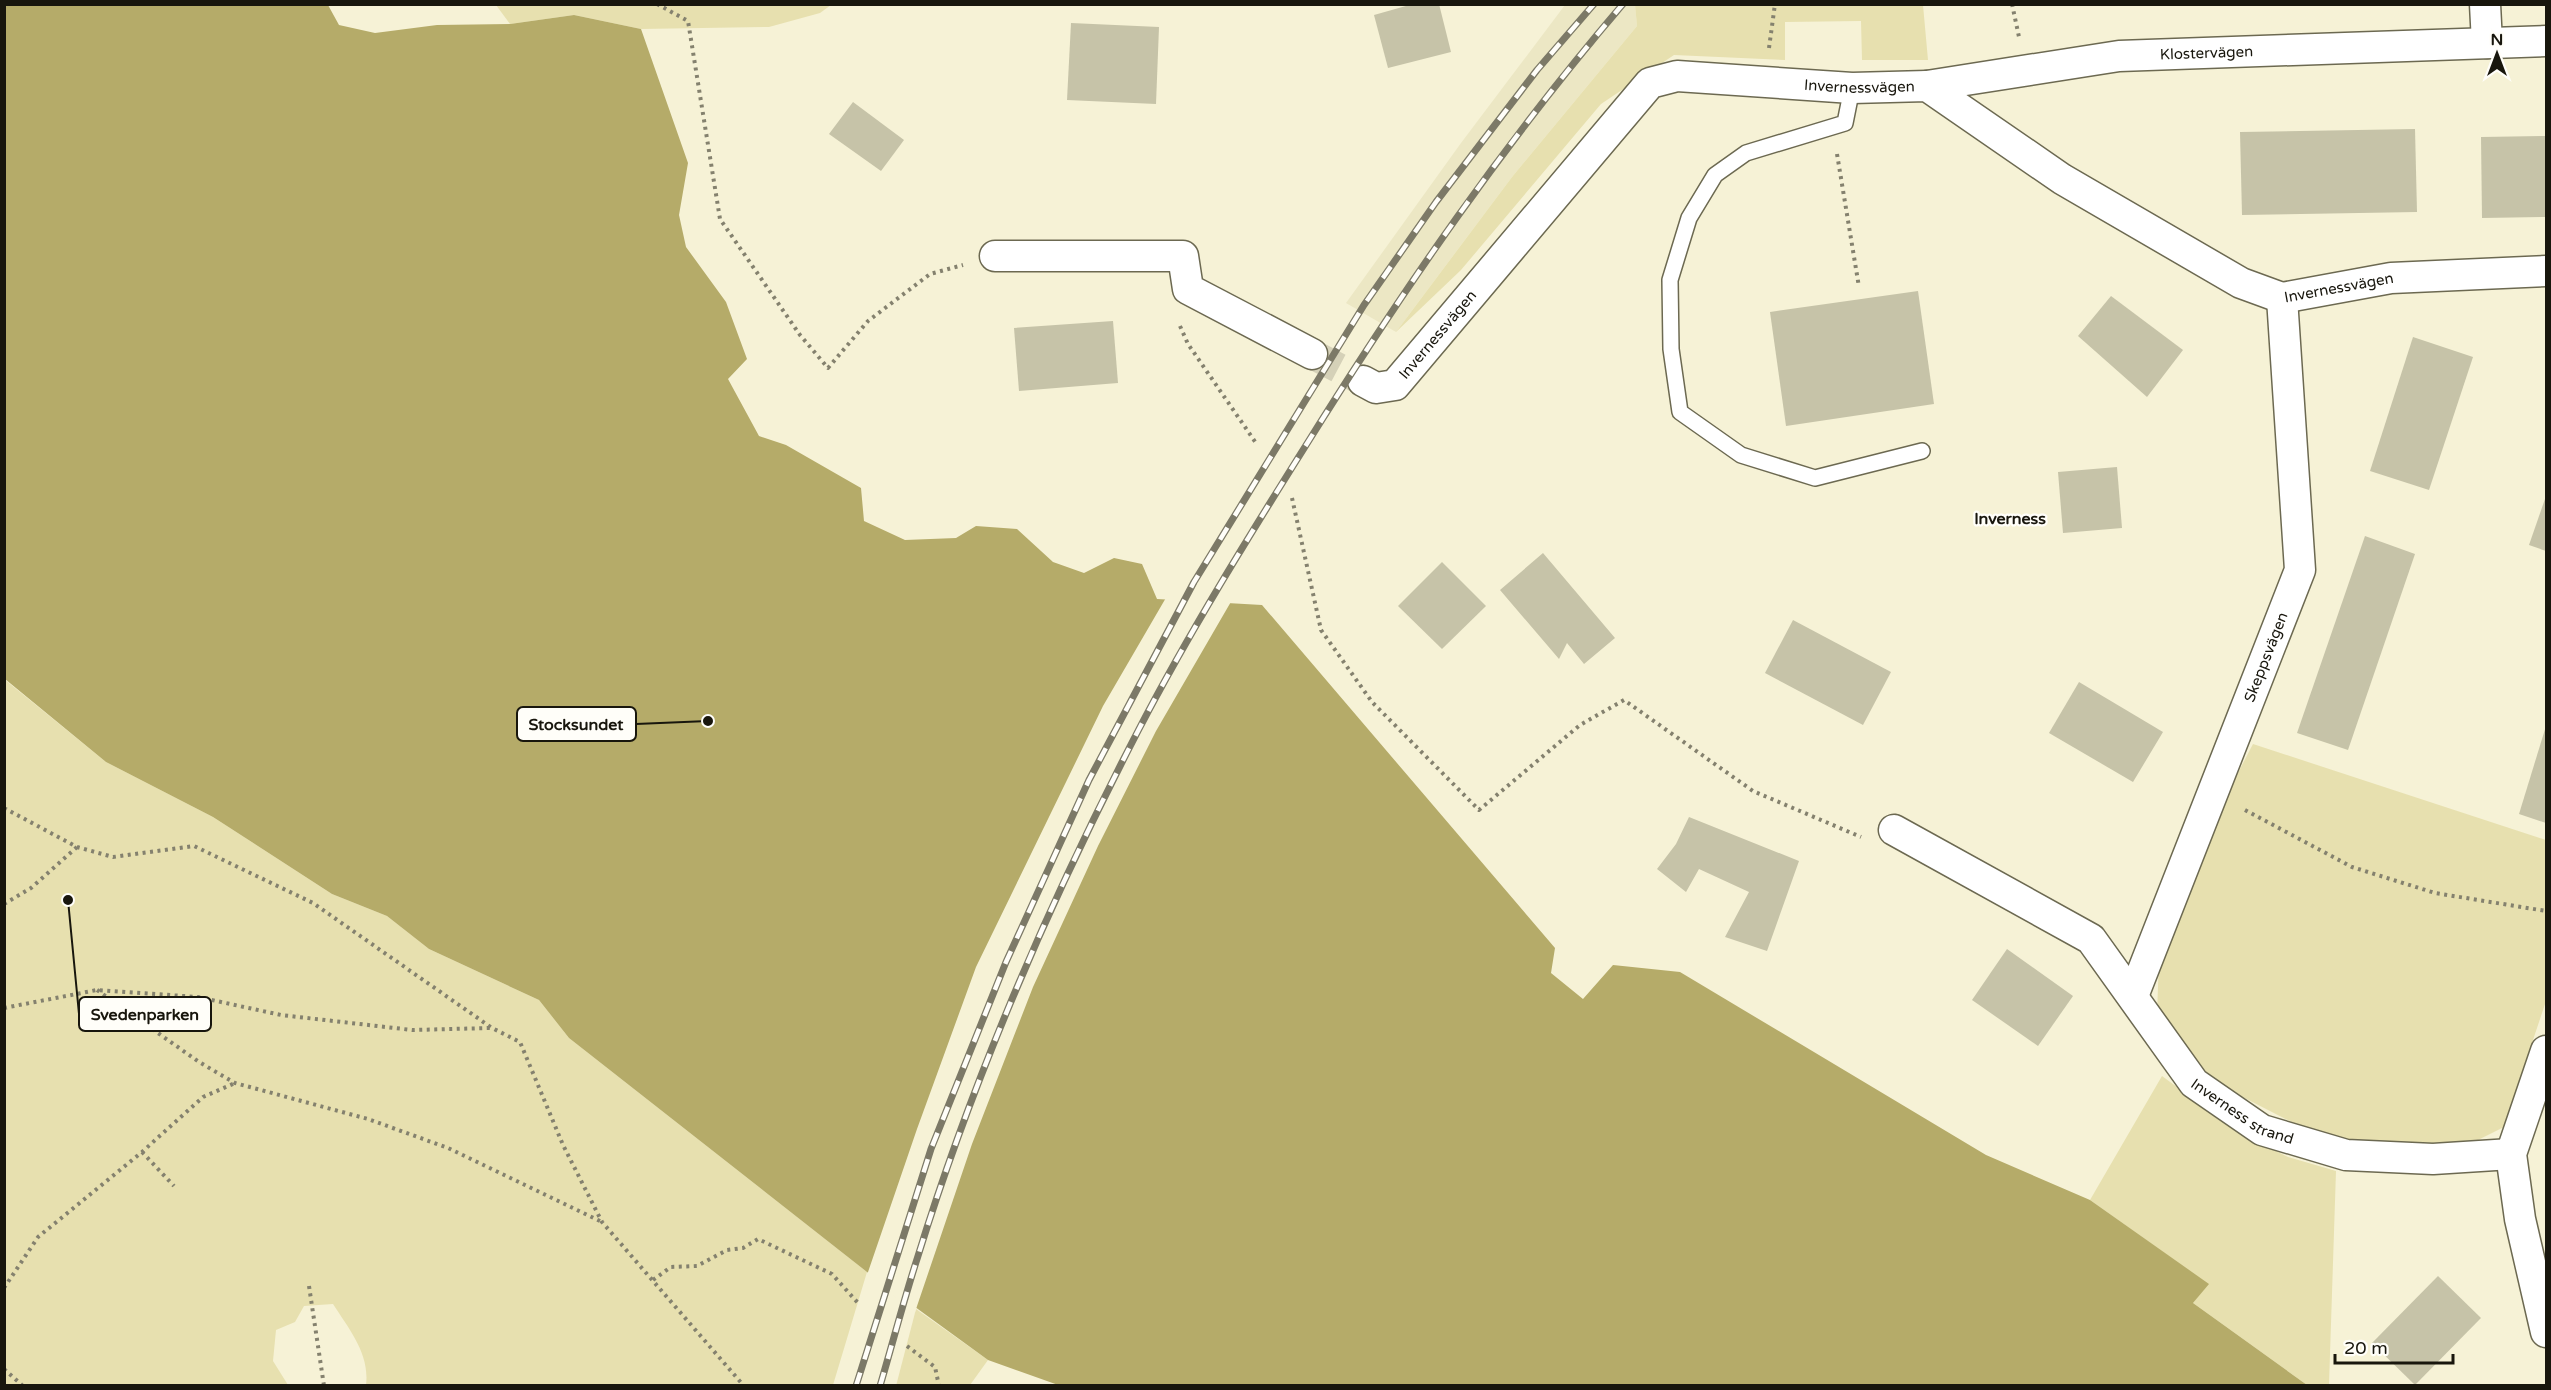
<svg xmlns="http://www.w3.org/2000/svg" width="2551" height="1390" font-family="'Varela Round',sans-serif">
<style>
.built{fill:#ece7c4}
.green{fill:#e7e0af}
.water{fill:#b5ab69}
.pier{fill:#f6f2d6}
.building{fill:#c6c3a8}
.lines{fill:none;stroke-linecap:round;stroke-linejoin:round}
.minor-tunnel{stroke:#d5d1b8;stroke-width:30;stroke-dasharray:30 15;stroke-linecap:butt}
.service-casing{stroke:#6c6951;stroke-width:18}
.minor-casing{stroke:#6c6951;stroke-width:33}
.path{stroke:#84816e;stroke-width:4;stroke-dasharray:3 4.5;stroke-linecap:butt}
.service{stroke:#fff;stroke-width:15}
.minor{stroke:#fff;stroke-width:30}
.rail-casing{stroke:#7c7967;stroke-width:7}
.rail{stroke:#fffef9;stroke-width:4.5;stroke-dasharray:14;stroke-linecap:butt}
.labels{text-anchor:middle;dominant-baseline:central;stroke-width:4.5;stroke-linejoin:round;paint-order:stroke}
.street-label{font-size:15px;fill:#18160d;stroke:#fffef9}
.neighbourhood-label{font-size:16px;font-weight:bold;fill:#18160d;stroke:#fffef9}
.leader{fill:none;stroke:#18160d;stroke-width:2}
.callout-dot{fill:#18160d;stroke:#fffef9;stroke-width:2}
.callout{fill:#fffef9;stroke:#18160d;stroke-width:2}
.callout-label{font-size:16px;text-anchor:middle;font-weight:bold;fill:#18160d}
</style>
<rect width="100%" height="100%" fill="#f6f2d6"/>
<path class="built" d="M1565 5H1635L1637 26 1512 177 1396 332 1346 303 1461 143Z"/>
<g class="green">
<path d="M496 5H831L820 13 769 27 641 29 574 15 510 24Z"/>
<path d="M1635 5H1923L1928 60H1862L1861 21 1785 22V60L1674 55 1601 104 1461 270 1396 332 1512 177 1637 26Z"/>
<path d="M4 679 106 762 213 817 332 894 387 916 429 949 539 1000 569 1038 867 1272 833 1385H366C370 1354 349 1329 333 1304L304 1306 295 1322 276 1330 273 1361 288 1385H5Z"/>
<path d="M2253 744 2546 840V1001L2504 1127 2468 1145 2404 1149 2323 1138 2229 1090 2182 1054 2157 1015 2159 959 2214 819Z"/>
<path d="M2162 1076 2239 1133 2288 1157 2336 1171 2329 1385H2307L2193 1303 2208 1284 2090 1200Z"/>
<path d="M916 1309 988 1360 970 1385 896 1386Z"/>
</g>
<path class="water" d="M4 5H328L339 25 375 33 437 25 510 24 574 15 641 29 688 163 679 215 686 247 726 302 747 359 728 379 759 436 786 445 861 488 864 521 905 540 956 538 976 526 1017 529 1053 562 1084 573 1114 558 1142 564 1157 599 1262 605 1555 948 1551 973 1583 999 1613 965 1680 972 1986 1155 2090 1200 2209 1284 2193 1303 2307 1385 1061 1386 988 1360 867 1272 569 1038 539 1000 429 949 387 916 332 894 213 817 106 762 5 679Z"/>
<path class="pier" d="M1167 596 1232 600 1156 731 1098 846 1033 987 972 1144 915 1312 867 1275 917 1129 976 967 1103 706Z"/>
<g class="building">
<path d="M1413 4H1439L1451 52 1388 68 1374 15Z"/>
<path d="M1071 23 1159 27 1156 104 1067 100Z"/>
<path d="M853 102 904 140 881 171 829 134Z"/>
<path d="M2415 129 2417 212 2242 215 2240 132Z"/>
<path d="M2546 136V217L2482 218 2481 137Z"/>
<path d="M1918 291 1934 404 1786 426 1770 312Z"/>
<path d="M2111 296 2183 350 2147 397 2078 336Z"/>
<path d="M1113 321 1118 383 1019 391 1014 328Z"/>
<path d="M2413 337 2473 357 2429 490 2370 471Z"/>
<path d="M2117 467 2122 528 2063 533 2058 472Z"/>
<path d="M2546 496V551L2529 545Z"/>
<path d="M2365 536 2415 554 2348 750 2297 733Z"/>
<path d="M1543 553 1615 638 1584 664 1567 643 1559 659 1500 590Z"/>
<path d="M1442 562 1486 606 1442 649 1398 606Z"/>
<path d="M1793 620 1891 672 1863 725 1765 673Z"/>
<path d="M2079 682 2163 732 2133 782 2049 733Z"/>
<path d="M2546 726V823L2519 814Z"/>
<path d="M1689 817 1799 861 1767 951 1725 937 1749 892 1699 869 1686 892 1657 869 1676 844Z"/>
<path d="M2007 949 2073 996 2038 1046 1972 1000Z"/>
<path d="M2438 1276 2481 1318 2415 1385 2372 1343Z"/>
</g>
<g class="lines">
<path class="minor-tunnel" d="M1312 354 1363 381"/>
<defs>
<path id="service" d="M1852 88 1845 123 1746 153 1715 175 1689 218 1670 280 1671 349 1680 412 1741 455 1815 478 1922 451"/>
<g id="minor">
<path d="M2485 4 2487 43"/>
<path id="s1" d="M1927 86 2119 56 2546 41"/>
<path d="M995 256H1183L1188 289 1312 354"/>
<path id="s2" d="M1363 381 1376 388 1395 385 1650 83 1677 76 1852 88 1927 86 2062 179 2241 283 2282 298 2391 278 2546 271"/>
<path id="s3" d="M1894 830 2091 939 2194 1083 2262 1130 2346 1155 2433 1159 2511 1154"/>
<path id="s4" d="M2133 996 2300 570 2282 298"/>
<path d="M2546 1332 2520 1219 2511 1154 2546 1051"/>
</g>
</defs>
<use href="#service" class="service-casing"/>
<use href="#minor" class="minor-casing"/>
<g class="path">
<path d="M657 4 688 21 720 219 800 335 828 368 868 321 930 274 963 265"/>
<path d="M2012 4 2019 37"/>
<path d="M1769 48 1775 4"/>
<path d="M1837 154 1859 287"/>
<path d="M1180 326 1188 344 1256 443"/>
<path d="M1292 498 1321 630 1372 702 1479 810 1580 725 1624 700 1753 791 1861 837"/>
<path d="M4 808 77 847 113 857 194 846 313 903 492 1028 520 1042 563 1145 602 1222 744 1386"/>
<path d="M2245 810 2352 867 2435 893 2546 911"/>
<path d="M4 904 31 888 77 847"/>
<path d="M97 990 199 1062 235 1083 368 1119 448 1148 602 1222"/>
<path d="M4 1008 97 990 198 997 281 1015 412 1030 491 1028"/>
<path d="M142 1152 174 1186"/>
<path d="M653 1280 671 1267 697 1266 727 1250 743 1248 758 1239 832 1274 858 1303"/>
<path d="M309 1286 324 1386"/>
<path d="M4 1288 38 1237 142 1152 203 1097 235 1083"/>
<path d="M907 1346 935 1367 939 1386"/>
<path d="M4 1369 23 1386"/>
</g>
<use href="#service" class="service"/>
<use href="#minor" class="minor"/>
<defs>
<g id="rail">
<path d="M856 1386 931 1149 1006 962 1089 780 1194 582 1364 305 1436 202 1537 70 1594 4"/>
<path d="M880 1386C893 1342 904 1299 918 1256 974 1075 1052 897 1139 729 1190 631 1249 536 1308 442 1404 288 1505 142 1623 4"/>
</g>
</defs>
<use href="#rail" class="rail-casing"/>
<use href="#rail" class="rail"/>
</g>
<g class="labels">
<g class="street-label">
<text stroke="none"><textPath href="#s1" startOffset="282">Klostervägen</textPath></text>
<text stroke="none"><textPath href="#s2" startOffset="640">Invernessvägen</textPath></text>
<text stroke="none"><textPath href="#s2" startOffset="1180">Invernessvägen</textPath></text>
<text stroke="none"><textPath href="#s2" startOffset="100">Invernessvägen</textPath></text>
<text stroke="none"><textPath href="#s4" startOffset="364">Skeppsvägen</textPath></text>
<text stroke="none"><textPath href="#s3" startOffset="459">Inverness strand</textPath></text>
</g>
<g class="neighbourhood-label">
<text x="2010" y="519">Inverness</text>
</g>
</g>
<path class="leader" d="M708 721L636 724M68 900L79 1014"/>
<g class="callout-dot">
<circle cx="708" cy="721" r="6"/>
<circle cx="68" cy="900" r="6"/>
</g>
<g class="callout">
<rect x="517" y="707" width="119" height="34" rx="6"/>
<rect x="79" y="997" width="132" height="34" rx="6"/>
</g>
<g class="callout-label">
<text x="576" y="730">Stocksundet</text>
<text x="145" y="1020">Svedenparken</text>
</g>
<rect width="2551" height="1390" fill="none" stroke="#18160d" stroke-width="12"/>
<g transform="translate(2497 54)" stroke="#fffef9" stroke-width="4.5" paint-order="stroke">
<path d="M0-4.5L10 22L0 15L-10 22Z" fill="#18160d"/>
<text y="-9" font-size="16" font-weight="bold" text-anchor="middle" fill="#18160d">N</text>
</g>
<path d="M2335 1354v9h118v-9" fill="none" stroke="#18160d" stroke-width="3"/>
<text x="2344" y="1354" font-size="18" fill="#18160d" stroke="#fffef9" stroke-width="4.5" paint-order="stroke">20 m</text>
</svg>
